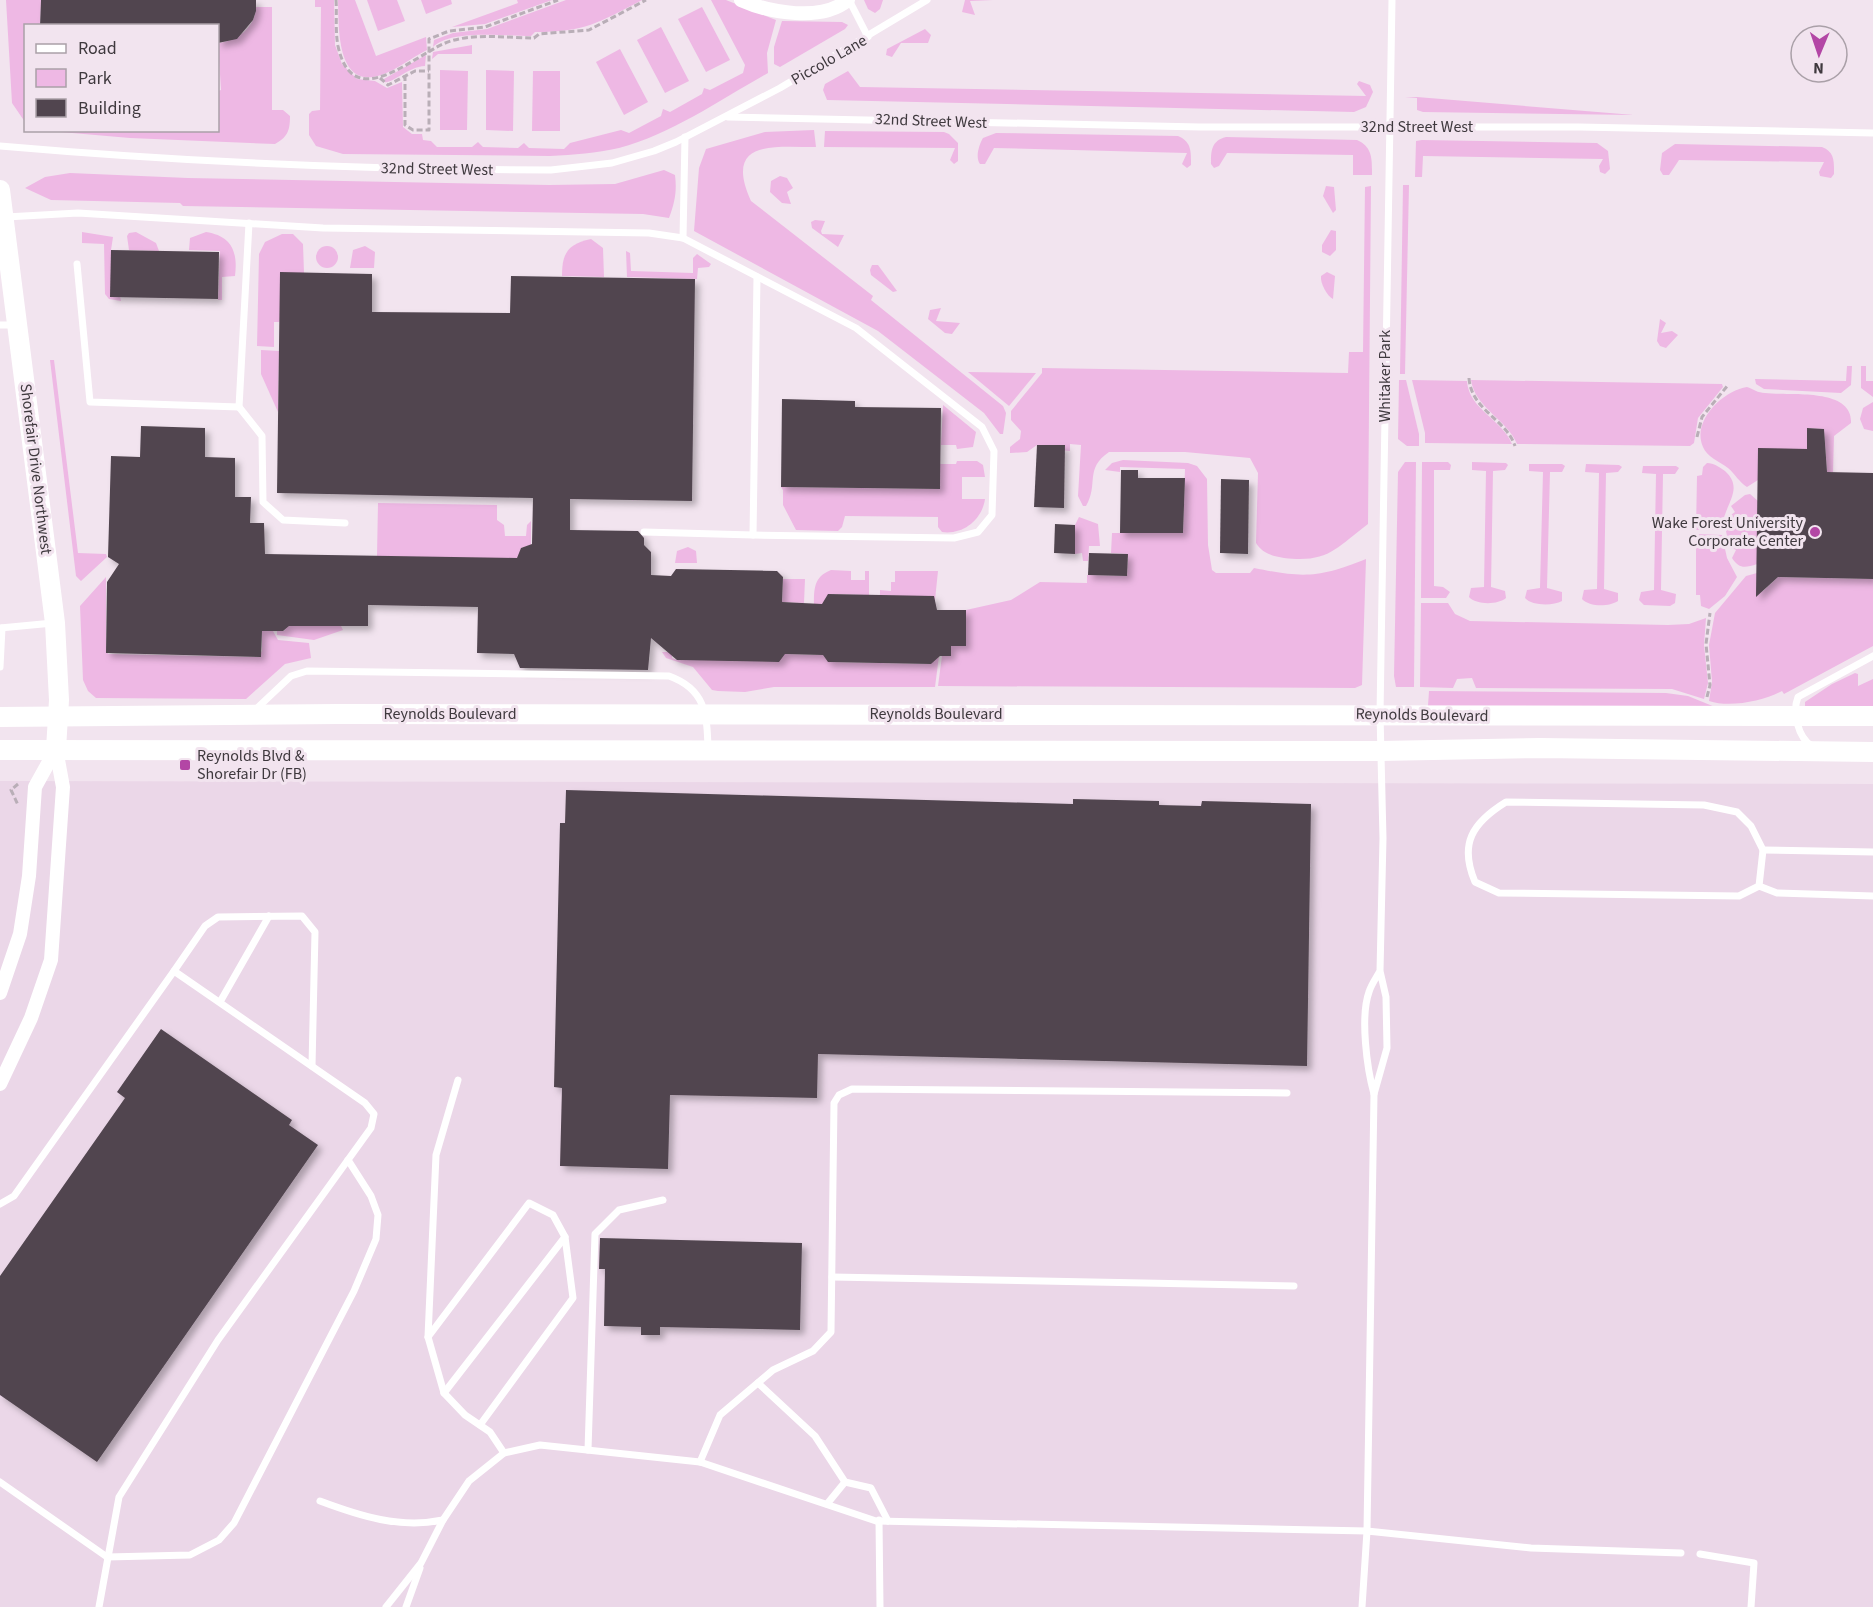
<svg xmlns="http://www.w3.org/2000/svg" width="1873" height="1607" font-family="'Source Sans 3',sans-serif">
<style>
.built{fill:#ebd7e8}
.green{fill:#eeb8e4}
.building{fill:#51454f;filter:url(#shadow)}
.lines{fill:none;stroke-linecap:round;stroke-linejoin:round}
.path{stroke:#b9aeb7;stroke-width:3;stroke-dasharray:6 3;stroke-linecap:butt}
.lane{stroke:#fff;stroke-width:7}
.street{stroke:#fff;stroke-width:14}
.secondary{stroke:#fff;stroke-width:20}
.poi-dot{fill:#b346a5;stroke:#f2e4ef;stroke-width:2}
.labels{text-anchor:middle;dominant-baseline:central;stroke-width:6;stroke-linejoin:round;paint-order:stroke}
.street-label{font-size:16px;fill:#3f393e;stroke:#f2e4ef}
.poi-label{font-size:16px;fill:#3f393e;stroke:#f2e4ef;text-anchor:end}
</style>
<defs>
<filter id="shadow"><feDropShadow dx="4.5" dy="4.5" stdDeviation="3" flood-color="#0004"/></filter>
</defs>
<rect width="100%" height="100%" fill="#f2e4ef"/>
<path class="built" d="M0 781 1873 784V1607H0Z"/>
<g class="green">
<path d="M6 0H41L40 25 26 26 25 122 12 103Z"/>
<path d="M315 0H334L335 45 342 64 357 79 375 81 387 88 402 82 403 127 412 134H422L423 140 431 141 437 147H472L478 142 483 147 518 148 524 143 529 148 564 149 570 143 621 130 629 133 661 116 663 109 670 112 702 94 704 88 710 90 743 73 745 65 711 0H726L776 20 767 53 768 73C721 99 672 134 619 148 596 153 574 155 550 156L343 154 316 146 309 135V114L312 111 320 110 321 7H315Z"/>
<path d="M338 0H355L376 56 426 37 427 50C412 57 397 70 381 75 336 90 339 27 338 0Z"/>
<path d="M367 0H397L405 21 378 31Z"/>
<path d="M421 0H451L452 4 426 14Z"/>
<path d="M517 0H552L485 24 452 27 518 3Z"/>
<path d="M566 0H642C598 23 585 32 535 32L531 36C507 36 450 29 433 47L434 40 453 33 487 29Z"/>
<path d="M864 0H883L880 9 875 13 868 9Z"/>
<path d="M965 0H993L970 1 975 15 962 12Z"/>
<path d="M256 7H272V110H283L290 116C290 132 287 137 275 144L130 138 49 131 218 130V91L221 90 218 43C237 41 255 28 256 7Z"/>
<path d="M702 7 730 60 706 72 678 19Z"/>
<path d="M782 21 842 22 848 25 845 29 780 67 774 64V47Z"/>
<path d="M661 27 689 81 665 93 637 40Z"/>
<path d="M925 29 931 35 928 43H901L892 57 886 55 887 49Z"/>
<path d="M472 45V54H438L432 59 433 52Z"/>
<path d="M620 49 648 102 624 115 596 62Z"/>
<path d="M426 55 425 66C407 67 393 84 384 82V79Z"/>
<path d="M440 70 468 71 467 130H440Z"/>
<path d="M486 70 514 71 513 131 486 130Z"/>
<path d="M533 71H560V131H532Z"/>
<path d="M848 71 860 87 1366 96 1357 84 1359 81 1370 85 1373 92 1366 107 1354 112 827 100 823 90 825 84Z"/>
<path d="M1405 97H1417L1634 115 1423 112 1417 110V98Z"/>
<path d="M814 130 816 147C774 147 723 139 751 201L873 296 871 300 1003 406 1006 413 1003 434H1000L984 413 878 331 694 231 699 168 706 149 765 132Z"/>
<path d="M825 131 944 132 949 134 958 143V161L954 164 950 160 955 148 824 147Z"/>
<path d="M996 133 1178 136C1192 142 1191 152 1191 165L1187 168 1182 164 1187 153 994 148 985 164H980C975 157 979 145 983 138Z"/>
<path d="M1226 137 1357 140C1373 147 1372 160 1372 175H1353V155L1227 153 1219 166 1214 168 1211 164C1211 151 1211 141 1226 137Z"/>
<path d="M1422 140 1597 143 1608 151 1610 169 1605 174 1600 172 1599 166 1603 159 1423 156 1422 177H1415L1416 141Z"/>
<path d="M1675 144 1822 147C1835 152 1834 162 1834 174L1831 178 1820 176 1819 172 1824 162 1679 160 1669 175H1663L1660 170 1662 153Z"/>
<path d="M664 170 675 175C677 191 675 202 669 218L643 214 183 206 180 203 51 200 25 188 45 177 70 173 188 178 549 185 615 184Z"/>
<path d="M780 176 787 178 793 188 787 192 791 204 782 203 770 192 771 181Z"/>
<path d="M1403 185H1409L1405 374H1400Z"/>
<path d="M1326 186 1334 187 1336 210 1333 213 1323 196Z"/>
<path d="M1371 186 1368 524C1335 549 1328 563 1284 558 1272 556 1262 553 1256 543L1258 473 1250 458 1185 452H1109C1084 469 1099 484 1086 506H1083L1078 496 1081 445 1070 444V451L1060 450 1059 445H1037L1027 452 1010 453V447L1020 439 1021 431 1011 420V411L1042 373V368L1348 373 1349 352H1363L1365 187Z"/>
<path d="M815 220 825 221 821 231 822 234 844 235 838 247 812 228 811 222Z"/>
<path d="M1331 230 1336 231V250L1330 256 1322 252V245Z"/>
<path d="M82 232 113 237 111 250 121 301 109 299 105 294 104 244 82 243Z"/>
<path d="M136 232 156 243 159 251 129 250 127 236 129 233Z"/>
<path d="M206 232C232 236 238 252 235 276L222 277V300H218L220 251 189 250 190 238Z"/>
<path d="M282 234H293L303 244 304 273 279 322H274V347L257 346 259 254 265 242Z"/>
<path d="M591 239 603 248 604 277 562 276C562 254 567 244 591 239Z"/>
<circle cx="327" cy="257" r="11"/>
<path d="M365 246 375 252 374 268H350L353 250Z"/>
<path d="M626 251 630 253 631 271 693 273V258L697 254 711 264 709 267 698 268 697 279 627 277Z"/>
<path d="M872 265H878L897 291 893 292 871 275 870 270Z"/>
<path d="M1327 272 1335 276 1333 299C1327 296 1320 283 1321 276Z"/>
<path d="M941 308 936 321 960 323 952 334 945 333 928 319 930 310Z"/>
<path d="M1660 319 1666 323 1661 333 1672 331 1678 335 1666 348 1660 346 1657 341Z"/>
<path d="M261 350 279 351 278 412 261 374Z"/>
<path d="M50 360H54L78 553 106 554 107 557 81 581 76 576Z"/>
<path d="M1847 366H1852L1851 385 1841 393 1764 389 1756 384 1755 379 1846 381Z"/>
<path d="M1861 366H1866V381H1873V397L1861 388Z"/>
<path d="M968 372 1036 373 1009 406Z"/>
<path d="M1399 380H1406L1419 434V446H1407L1398 439Z"/>
<path d="M1412 380 1467 381C1469 410 1502 419 1512 444L1425 443V433Z"/>
<path d="M1471 380 1722 384 1723 387 1698 418 1694 443 1690 446 1517 444C1507 419 1475 408 1471 380Z"/>
<path d="M1747 387C1753 389 1758 393 1765 393 1789 396 1853 387 1851 423L1834 436 1833 472H1827L1824 429 1807 428V449L1747 487C1739 482 1735 474 1728 468 1719 461 1707 457 1703 447 1691 421 1724 390 1747 387Z"/>
<path d="M1873 402V431L1864 429 1860 419 1863 408Z"/>
<path d="M943 405 976 432 973 447 957 449 956 445H941Z"/>
<path d="M1123 460 1188 463 1197 466 1207 479 1208 545 1212 570 1216 573H1250L1254 568C1303 578 1319 578 1366 559L1362 685 1355 688 938 686 942 656H950L951 646 966 645V610L1011 600 1040 582 1087 583V575L1127 576 1128 554 1111 553 1112 533H1183L1185 469 1120 467V472L1105 470 1112 463Z"/>
<path d="M957 461H977L983 465 985 477H962V499H985C982 520 963 535 942 532L938 527V517L845 516 842 527 838 531 796 530 783 505V490L781 487 939 489 940 464H956Z"/>
<path d="M1405 462H1416L1414 687H1396L1394 676 1398 472Z"/>
<path d="M1422 462H1448L1451 465 1450 470H1434V586L1443 587 1450 592 1446 598H1421Z"/>
<path d="M1472 462 1506 463 1508 465 1505 470 1493 471 1491 587 1505 591 1506 598C1498 605 1476 605 1469 597L1471 588 1484 587 1486 471 1472 470Z"/>
<path d="M1707 463C1714 463 1719 467 1725 471 1746 490 1722 506 1722 530H1696L1697 476 1702 475 1703 467Z"/>
<path d="M1529 464H1562L1565 466 1562 472H1550L1547 588 1562 592V601C1553 606 1532 606 1525 598L1527 590 1540 588 1543 472 1529 471Z"/>
<path d="M1586 464 1619 465 1622 467 1618 472 1606 473 1604 589 1618 593V601C1609 607 1589 607 1582 599L1584 590 1597 589 1599 473 1585 472Z"/>
<path d="M1643 466H1676L1679 468 1675 474H1663L1661 590 1676 594 1675 603 1670 606 1644 605 1639 600 1641 592 1654 590 1656 474 1642 473Z"/>
<path d="M1745 495 1750 494 1758 501 1757 564C1745 568 1739 569 1732 558L1736 550 1729 546 1726 531 1728 517 1735 512 1731 506Z"/>
<path d="M378 503 497 505V520L504 525 505 536H526L527 525 531 521V545L521 548 520 562 377 556Z"/>
<path d="M1079 517 1098 524 1100 546H1089L1088 561H1083L1082 553 1075 554V525Z"/>
<path d="M1696 534 1722 535 1727 558 1737 577 1725 596 1709 609 1701 606 1700 595H1696Z"/>
<path d="M688 547 696 551 697 563H675L677 551Z"/>
<path d="M831 570 851 571V580H865V571H869V595L829 594 826 597 825 607H814C814 590 813 577 831 570Z"/>
<path d="M895 571H938L935 600 880 595V590L891 591V582H895Z"/>
<path d="M1757 573V590L1763 591 1778 577 1873 579V646L1784 694 1782 691C1763 701 1730 708 1709 701L1712 682 1709 645 1715 613 1746 576Z"/>
<path d="M106 577V650L108 654 258 657 262 651V631H273L278 640 309 643 311 658 285 664 246 699 96 698 88 691 83 680 80 606Z"/>
<path d="M783 579H805L804 603 782 602Z"/>
<path d="M1421 603H1448L1455 614 1470 621 1668 625 1689 624 1706 618 1704 645 1708 683 1704 699 1672 689 1476 688 1472 678 1457 679 1453 688 1420 687Z"/>
<path d="M287 626H341L343 630 314 640 277 635V631H284Z"/>
<path d="M662 652H672V658L677 660 784 654 825 655 829 662 929 664 939 656 935 687H774L745 692 718 691 712 690 693 667 666 658Z"/>
<path d="M1855 673 1858 674V686L1873 679V708L1805 707V702L1832 684Z"/>
<path d="M1429 691 1666 693 1688 696 1715 707 1428 706Z"/>
</g>
<g class="building">
<path d="M41 0H256V11L253 20 237 39 218 43V26H40Z"/>
<path d="M111 250 219 252 218 299 110 297Z"/>
<path d="M280 272 372 274V312L510 313 511 276 695 279 692 501 570 499V530L638 531 644 538V545L651 552V575L671 576 676 569 777 571 783 577 782 602 822 604 828 594 934 596 937 610H966V646H951V656H940L931 664 828 662 823 655 785 654 779 662 677 660 651 638 648 670 520 668 514 654 477 653 478 607 368 605V626H289L283 631H262L261 657 106 653 107 582 119 564 108 557 111 456 140 457 141 426 205 428V457L235 458V497H251L250 523H264L265 554 517 558 521 548 532 544 533 498 277 493Z"/>
<path d="M782 399 855 401V407L941 408 940 489 781 487Z"/>
<path d="M1807 428 1824 429 1827 472 1873 473V579L1778 577 1756 597 1758 448 1807 449Z"/>
<path d="M1037 445H1065L1064 508 1034 507Z"/>
<path d="M1121 470H1138V478H1185L1183 533H1120Z"/>
<path d="M1221 479 1249 480 1248 554 1220 553Z"/>
<path d="M1055 524 1075 525V554L1054 553Z"/>
<path d="M1089 553 1128 554 1127 576 1088 575Z"/>
<path d="M566 790 1073 804V799L1159 801V805L1201 806 1202 801 1311 804 1307 1066 818 1054 817 1098 670 1095 668 1169 560 1166 562 1088 554 1087 560 823H565Z"/>
<path d="M161 1029 292 1120 289 1125 318 1145 97 1462 0 1395V1276L125 1098 117 1092Z"/>
<path d="M600 1238 802 1243 800 1330 660 1327V1335H641V1327L604 1326 605 1269H599Z"/>
</g>
<g class="lines">
<g class="path">
<path d="M336 0C337 15 335 30 338 46 352 113 410 59 443 44 469 32 506 38 534 38L539 34 589 30 646 0"/>
<path d="M405 75V125L413 130H429V39L449 31 485 27 558 0"/>
<path d="M380 78 388 85 415 71H429"/>
<path d="M1469 378C1471 410 1506 419 1515 446"/>
<path d="M1697 437 1702 417 1728 385"/>
<path d="M1707 697 1710 685 1706 644 1710 613"/>
<path d="M18 784 11 790 18 805"/>
</g>
<g class="lane">
<path d="M849 0 868 37"/>
<path d="M728 117 1200 127H1579L1873 133"/>
<path d="M0 146C184 162 367 170 551 170L612 163 654 151 676 142 780 88 927 0"/>
<path d="M6 217 78 213 323 228 649 233 683 238 856 328 982 427 994 451 992 515 978 532 954 538 753 535"/>
<path d="M683 238 685 137"/>
<path d="M77 264 90 402 239 407 249 223"/>
<path d="M0 325H16"/>
<path d="M239 407 262 436 263 502 283 520 345 523"/>
<path d="M644 532 753 535 757 277"/>
<path d="M0 628 53 623"/>
<path d="M0 667 2 628"/>
<path d="M254 711 291 676 307 671 669 676C705 689 707 713 708 748"/>
<path d="M1812 746C1798 738 1792 712 1798 697L1873 656"/>
<path d="M1506 802 1704 805 1737 812 1751 826 1763 850 1759 886 1739 896 1499 893 1475 882C1459 844 1472 823 1506 802Z"/>
<path d="M1763 850 1873 852"/>
<path d="M1759 886 1777 893 1873 896"/>
<path d="M174 971 205 926 218 917 302 916 315 932 312 1066"/>
<path d="M1380 971C1376 978 1371 985 1369 992 1360 1017 1367 1069 1374 1094L1387 1048 1386 997 1380 971 1383 838 1380 714 1392 0"/>
<path d="M220 1002 269 916"/>
<path d="M458 1080 436 1155 428 1337 444 1393 465 1415 490 1432 504 1453"/>
<path d="M0 1204 14 1196 174 971 365 1103 374 1114 371 1128 218 1340 119 1497 99 1607"/>
<path d="M832 1277 1294 1286"/>
<path d="M428 1337 529 1203 553 1215 565 1237 573 1298 480 1425"/>
<path d="M758 1383 815 1436 845 1482"/>
<path d="M444 1393 565 1237"/>
<path d="M588 1450 595 1234 619 1210 663 1200"/>
<path d="M700 1462 720 1415 773 1370 813 1351 831 1332 834 1103 839 1095 852 1089 1287 1093"/>
<path d="M0 1482 107 1557 190 1555 219 1540 234 1523 354 1291 376 1239 378 1215 371 1196 348 1160"/>
<path d="M320 1501C360 1516 400 1529 443 1520L469 1481 504 1453 540 1445 700 1462 876 1521 1367 1531 1374 1094"/>
<path d="M827 1504 845 1482 871 1488 888 1521"/>
<path d="M879 1520 880 1607"/>
<path d="M1700 1554 1754 1563 1751 1607"/>
<path d="M386 1607 421 1563 443 1520"/>
<path d="M406 1607 420 1568"/>
<path d="M1362 1607 1367 1531 1531 1548 1681 1553"/>
</g>
<g class="street">
<path d="M741 0C770 13 822 22 848 0"/>
<path d="M0 993 20 934 29 876 35 787 56 749"/>
<path d="M0 1084 31 1018 51 960 63 787 56 749"/>
</g>
<g class="secondary">
<path d="M0 190 55 623 59 700 56 749"/>
<path d="M0 717 338 714 1873 716"/>
<path d="M0 750 1380 751 1540 748 1873 752"/>
</g>
</g>
<g class="poi-dot">
<circle cx="1815" cy="532" r="6"/>
<rect x="179" y="759" width="12" height="12" rx="3"/>
</g>
<g class="labels">
<g class="street-label">
<text transform="translate(829 60) rotate(-30)">Piccolo Lane</text>
<text transform="translate(931 121) rotate(2)">32nd Street West</text>
<text x="1417" y="127">32nd Street West</text>
<text transform="translate(437 169) rotate(1)">32nd Street West</text>
<text transform="translate(1385 376) rotate(-90)">Whitaker Park</text>
<text transform="translate(36 469) rotate(83)">Shorefair Drive Northwest</text>
<text x="450" y="714">Reynolds Boulevard</text>
<text x="936" y="714">Reynolds Boulevard</text>
<text transform="translate(1422 715) rotate(1)">Reynolds Boulevard</text>
</g>
<g class="poi-label">
<text x="1803" y="523">Wake Forest University<tspan x="1803" dy="18">Corporate Center</tspan></text>
<text x="197" y="756" text-anchor="start">Reynolds Blvd &amp;<tspan x="197" dy="18">Shorefair Dr (FB)</tspan></text>
</g>
</g>
<rect x="24" y="24" width="195" height="108" fill="#f2e4ef" stroke="#aaa0a8" stroke-width="1.5"/>
<rect x="36" y="44" width="30" height="9" fill="#ffffff" stroke="#aaa0a8" stroke-width="1.5"/>
<text x="78" y="54" font-size="18" fill="#3f393e">Road</text>
<rect x="36" y="69" width="30" height="18" fill="#eeb8e4" stroke="#aaa0a8" stroke-width="1.5"/>
<text x="78" y="84" font-size="18" fill="#3f393e">Park</text>
<rect x="36" y="99" width="30" height="18" fill="#51454f" stroke="#aaa0a8" stroke-width="1.5"/>
<text x="78" y="114" font-size="18" fill="#3f393e">Building</text>
<g transform="translate(1819 54) rotate(182)"><circle r="28" fill="#f2e4ef" stroke="#aaa0a8" stroke-width="1.5"/>
<path d="M0-4.5L10 22L0 15L-10 22Z" fill="#b346a5"/>
<text y="-9" font-size="16" font-weight="bold" text-anchor="middle" fill="#3f393e">N</text>
</g>
</svg>
